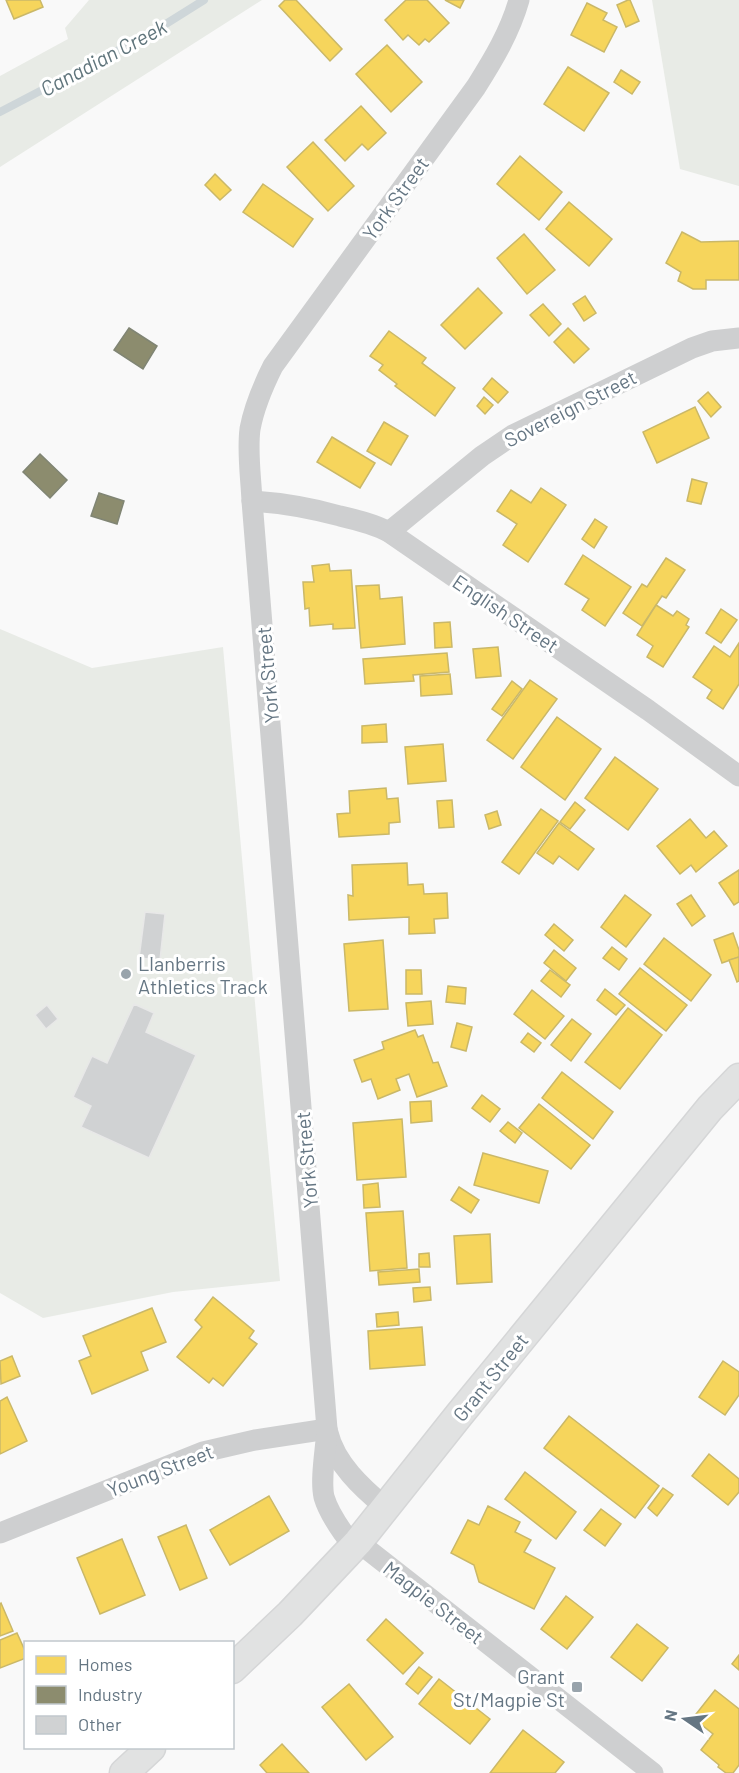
<svg xmlns="http://www.w3.org/2000/svg" width="739" height="1773" font-family="Barlow,sans-serif">
<style>
.green{fill:#e8ebe6}
.homes{fill:#f6d55c;stroke:#cab868;stroke-width:1.5}
.industry{fill:#8c8c6e;stroke:#808574;stroke-width:1.5}
.lines{fill:none;stroke-linecap:round;stroke-linejoin:round}
.stream{stroke:#ced6d9;stroke-width:8}
.building{fill:#d0d2d3;stroke:#e8e8e8;stroke-width:1.5}
.secondary-casing{stroke:#d5d6d7;stroke-width:31}
.street{stroke:#cecfd0;stroke-width:21}
.secondary{stroke:#e1e2e2;stroke-width:28}
.poi-dot{fill:#99a4ac;stroke:#fff;stroke-width:2}
.labels{text-anchor:middle;dominant-baseline:central;stroke-width:6;stroke-linejoin:round;paint-order:stroke}
.street-label{font-size:20px;fill:#657683;stroke:#fff}
.poi-label{font-size:20px;fill:#657683;stroke:#fff;text-anchor:start}
.water-label{font-size:21px;font-style:italic;fill:#60757c;stroke:#fff}
</style>
<rect width="100%" height="100%" fill="#f9f9f9"/>
<g class="green">
<path d="M89 0H262L0 167V76L68 39 65 28Z"/>
<path d="M652 0H739V186L680 169Z"/>
<path d="M0 629 92 668 223 647 280 1281 173 1292 43 1318 0 1293Z"/>
</g>
<g class="homes">
<path d="M6 0H40L43 7 14 19Z"/>
<path d="M285 0H296L342 49 330 61 279 6Z"/>
<path d="M406 0H427L449 23 429 42 425 39 419 45 408 35 403 40 385 20Z"/>
<path d="M445 0H464L460 8Z"/>
<path d="M628 0H630L639 21 626 27 617 5Z"/>
<path d="M587 3 607 13 603 20 617 27 604 52 571 35Z"/>
<path d="M387 45 422 82 391 112 356 74Z"/>
<path d="M568 67 609 93 584 131 544 104Z"/>
<path d="M621 70 640 82 632 94 614 82Z"/>
<path d="M361 106 386 133 368 150 362 144 345 161 325 140Z"/>
<path d="M313 142 354 186 328 211 287 167Z"/>
<path d="M520 156 562 192 539 220 497 184Z"/>
<path d="M215 174 231 190 220 200 205 185Z"/>
<path d="M263 184 313 219 293 247 243 212Z"/>
<path d="M569 202 612 239 589 266 546 229Z"/>
<path d="M682 232 701 242 739 241V280H706V289H693L678 281 681 272 666 263Z"/>
<path d="M524 234 555 270 527 294 497 258Z"/>
<path d="M478 288 502 313 465 349 441 325Z"/>
<path d="M585 296 596 313 584 321 573 304Z"/>
<path d="M543 304 561 324 549 336 530 315Z"/>
<path d="M568 328 589 349 574 363 554 342Z"/>
<path d="M389 331 426 358 422 363 455 388 435 416 395 386 397 384 379 370 383 365 370 356Z"/>
<path d="M492 378 508 392 498 403 483 389Z"/>
<path d="M708 392 721 407 711 417 698 401Z"/>
<path d="M484 397 493 405 485 414 477 406Z"/>
<path d="M695 407 709 438 657 463 643 432Z"/>
<path d="M384 422 408 436 391 465 367 451Z"/>
<path d="M332 437 375 463 360 488 317 462Z"/>
<path d="M692 479 707 483 701 504 687 501Z"/>
<path d="M541 488 566 505 528 562 503 545 517 524 497 511 511 490 531 503Z"/>
<path d="M595 519 607 527 594 548 582 539Z"/>
<path d="M583 555 631 587 605 626 582 610 589 599 565 584Z"/>
<path d="M666 558 685 570 666 598 662 596 642 626 623 613 642 584 647 587Z"/>
<path d="M329 564 330 571 351 570 355 628 333 629V624L310 626 309 608 305 609 303 582H314L312 566Z"/>
<path d="M379 585 380 599 402 597 405 644 361 648 356 586Z"/>
<path d="M656 605 673 616 677 611 689 619 686 625 689 627 663 667 647 657 653 646 637 635Z"/>
<path d="M721 609 737 620 721 643 706 633Z"/>
<path d="M450 622 452 647 435 648 434 623Z"/>
<path d="M739 643V684L723 709 707 698 712 690 693 677 714 646 730 657Z"/>
<path d="M498 647 501 676 476 678 473 649Z"/>
<path d="M447 653 449 672 413 675 414 681 365 684 363 659Z"/>
<path d="M450 674 452 694 421 696 420 676Z"/>
<path d="M530 680 557 699 513 759 487 740Z"/>
<path d="M512 681 522 689 502 716 492 709Z"/>
<path d="M557 717 601 749 565 800 521 767Z"/>
<path d="M386 724 387 742 362 743V726Z"/>
<path d="M443 744 446 781 408 784 405 747Z"/>
<path d="M615 757 658 789 628 830 585 798Z"/>
<path d="M386 788 387 799 398 798 400 822 389 823V834L339 837 337 814 350 813 349 791Z"/>
<path d="M452 800 454 827 439 828 437 801Z"/>
<path d="M575 802 585 810 570 829 560 822Z"/>
<path d="M541 809 558 821 519 874 502 862Z"/>
<path d="M497 811 501 825 489 829 485 815Z"/>
<path d="M690 819 706 838 714 831 727 846 696 872 691 865 680 874 657 846Z"/>
<path d="M559 823 594 849 578 870 559 856 553 864 537 853Z"/>
<path d="M407 863 408 885 423 884 424 894 447 893 448 918 434 919 435 933 409 934V917L349 920 348 895 353 896 352 865Z"/>
<path d="M739 870V902L734 905 719 883Z"/>
<path d="M625 895 651 915 626 947 601 927Z"/>
<path d="M691 895 705 916 692 926 677 904Z"/>
<path d="M554 924 573 940 564 951 545 935Z"/>
<path d="M733 933 739 950V957L722 963 714 940Z"/>
<path d="M664 938 711 975 691 1001 644 964Z"/>
<path d="M383 940 388 1009 349 1011 344 944Z"/>
<path d="M612 947 627 959 619 970 603 958Z"/>
<path d="M554 950 576 968 566 981 544 963Z"/>
<path d="M739 957V981L737 982 729 960Z"/>
<path d="M640 968 687 1005 666 1031 619 994Z"/>
<path d="M406 970H421L422 994H406Z"/>
<path d="M550 970 570 985 561 997 541 981Z"/>
<path d="M448 986 466 988 465 1004 446 1002Z"/>
<path d="M605 989 625 1005 616 1015 597 1000Z"/>
<path d="M532 990 564 1016 545 1039 514 1014Z"/>
<path d="M431 1001 433 1024 408 1026 406 1003Z"/>
<path d="M628 1008 662 1035 620 1089 585 1062Z"/>
<path d="M572 1019 591 1034 571 1061 551 1045Z"/>
<path d="M457 1023 472 1027 466 1051 451 1047Z"/>
<path d="M415 1030 418 1037 423 1035 433 1063 438 1062 447 1086 417 1097 409 1074 396 1079 400 1090 378 1099 371 1079 362 1082 354 1060 384 1049 382 1042Z"/>
<path d="M528 1033 541 1043 534 1052 521 1042Z"/>
<path d="M562 1072 613 1112 593 1139 542 1098Z"/>
<path d="M482 1095 500 1109 490 1122 472 1108Z"/>
<path d="M431 1101 432 1121 411 1123 410 1102Z"/>
<path d="M539 1104 590 1145 571 1169 519 1128Z"/>
<path d="M402 1119 406 1177 357 1180 353 1123Z"/>
<path d="M508 1122 522 1133 515 1143 500 1131Z"/>
<path d="M483 1153 548 1171 539 1203 474 1185Z"/>
<path d="M378 1183 380 1207 364 1208 363 1185Z"/>
<path d="M459 1187 479 1200 471 1213 451 1200Z"/>
<path d="M403 1211 407 1268 370 1271 366 1213Z"/>
<path d="M490 1234 492 1282 457 1284 454 1236Z"/>
<path d="M429 1253 430 1267H419V1254Z"/>
<path d="M419 1269 420 1282 379 1285 378 1272Z"/>
<path d="M430 1287 431 1300 414 1302 413 1288Z"/>
<path d="M213 1297 254 1331 249 1338 257 1344 223 1386 213 1378 209 1383 177 1357 202 1327 195 1320Z"/>
<path d="M152 1308 166 1342 141 1352 148 1370 92 1394 79 1361 91 1356 83 1336Z"/>
<path d="M398 1312 399 1325 377 1327 376 1314Z"/>
<path d="M422 1327 425 1365 370 1369 368 1331Z"/>
<path d="M12 1356 20 1376 1 1384 0 1361Z"/>
<path d="M723 1361 739 1372V1395L725 1415 699 1397Z"/>
<path d="M7 1397 27 1441 0 1454V1401Z"/>
<path d="M569 1416 659 1486 635 1518 544 1448Z"/>
<path d="M709 1454 739 1479V1492L728 1505 692 1476Z"/>
<path d="M525 1472 576 1512 556 1539 505 1499Z"/>
<path d="M663 1488 673 1495 657 1516 648 1508Z"/>
<path d="M269 1496 289 1531 230 1565 210 1530Z"/>
<path d="M488 1506 520 1522 515 1532 531 1540 524 1552 555 1568 534 1609 479 1582 474 1565 451 1553 468 1520 479 1525Z"/>
<path d="M601 1509 621 1524 605 1546 584 1530Z"/>
<path d="M186 1525 207 1578 180 1590 158 1537Z"/>
<path d="M122 1539 145 1595 100 1614 77 1558Z"/>
<path d="M566 1596 593 1617 567 1649 541 1629Z"/>
<path d="M1 1603 13 1631 0 1636V1604Z"/>
<path d="M386 1619 423 1653 403 1674 367 1640Z"/>
<path d="M637 1624 668 1648 642 1681 611 1657Z"/>
<path d="M17 1633 26 1653V1658L0 1668V1640Z"/>
<path d="M739 1655V1670L732 1664Z"/>
<path d="M419 1667 432 1677 418 1694 406 1684Z"/>
<path d="M439 1679 490 1719 470 1744 419 1704Z"/>
<path d="M349 1684 393 1737 366 1760 322 1707Z"/>
<path d="M715 1690 739 1709V1765L733 1773H726L718 1767 719 1765 701 1750 713 1734 693 1718Z"/>
<path d="M523 1730 564 1762 555 1773H490Z"/>
<path d="M282 1744 309 1773H267L260 1765Z"/>
</g>
<g class="industry">
<path d="M129 328 157 346 143 369 114 350Z"/>
<path d="M40 454 67 480 50 498 23 472Z"/>
<path d="M99 493 124 501 117 524 91 516Z"/>
</g>
<g class="lines">
<path class="stream" d="M0 112 153 32 204 0"/>
</g>
<g class="building">
<path d="M145 912 165 914 160 960 139 958Z"/>
<path d="M134 1004 154 1013 146 1032 196 1055 149 1158 81 1127 91 1106 73 1097 92 1056 107 1063Z"/>
<path d="M47 1005 58 1019 46 1029 35 1015Z"/>
</g>
<g class="lines">
<defs>
<g id="secondary">
<path d="M232 1669 290 1614 358 1542 459 1415 710 1108 739 1078"/>
<path d="M124 1773 151 1748"/>
</g>
</defs>
<use href="#secondary" class="secondary-casing"/>
<g class="street">
<path d="M252 501C283 503 311 508 340 516 357 520 374 524 389 532L648 710 739 776"/>
<path d="M389 532 482 456 513 435 692 348 712 341 739 338"/>
<path d="M328 1433C335 1463 362 1488 385 1507"/>
<path d="M0 1533 203 1452 255 1440 327 1429"/>
<path d="M358 1542 653 1773"/>
<path d="M353 1546C342 1532 329 1514 324 1497 320 1479 326 1448 327 1429L252 501C251 478 247 452 250 429 254 407 263 386 273 366L476 87C493 60 510 32 519 0"/>
</g>
<use href="#secondary" class="secondary"/>
</g>
<g class="poi-dot">
<circle cx="126" cy="974" r="6"/>
<rect x="571" y="1681" width="12" height="12" rx="3"/>
</g>
<g class="labels">
<g class="street-label">
<text transform="translate(395 198) rotate(-54)">York Street</text>
<text transform="translate(570 408) rotate(-27)">Sovereign Street</text>
<text transform="translate(506 613) rotate(34)">English Street</text>
<text transform="translate(267 675) rotate(-95)">York Street</text>
<text transform="translate(306 1160) rotate(-95)">York Street</text>
<text transform="translate(490 1377) rotate(-51)">Grant Street</text>
<text transform="translate(160 1470) rotate(-21)">Young Street</text>
<text transform="translate(434 1602) rotate(38)">Magpie Street</text>
</g>
<g class="poi-label">
<text x="138" y="963">Llanberris<tspan x="138" dy="23">Athletics Track</tspan></text>
<text x="565" y="1676" text-anchor="end">Grant<tspan x="565" dy="23">St/Magpie St</tspan></text>
</g>
<g class="water-label">
<text transform="translate(103 57) rotate(-28)">Canadian Creek</text>
</g>
</g>
<rect x="24" y="1641" width="210" height="108" fill="#ffffff" stroke="#c1c8cd" stroke-width="1.5"/>
<rect x="36" y="1656" width="30" height="18" fill="#f6d55c" stroke="#c1c8cd" stroke-width="1.5"/>
<text x="78" y="1671" font-size="18" fill="#657683">Homes</text>
<rect x="36" y="1686" width="30" height="18" fill="#8c8c6e" stroke="#c1c8cd" stroke-width="1.5"/>
<text x="78" y="1701" font-size="18" fill="#657683">Industry</text>
<rect x="36" y="1716" width="30" height="18" fill="#d0d2d3" stroke="#c1c8cd" stroke-width="1.5"/>
<text x="78" y="1731" font-size="18" fill="#657683">Other</text>
<g transform="translate(685 1719) rotate(284)" stroke="#ffffff" stroke-width="4.5" paint-order="stroke">
<path d="M0-4.5L10 22L0 15L-10 22Z" fill="#657683"/>
<text y="-9" font-size="16" font-weight="bold" text-anchor="middle" fill="#657683">N</text>
</g>
</svg>
